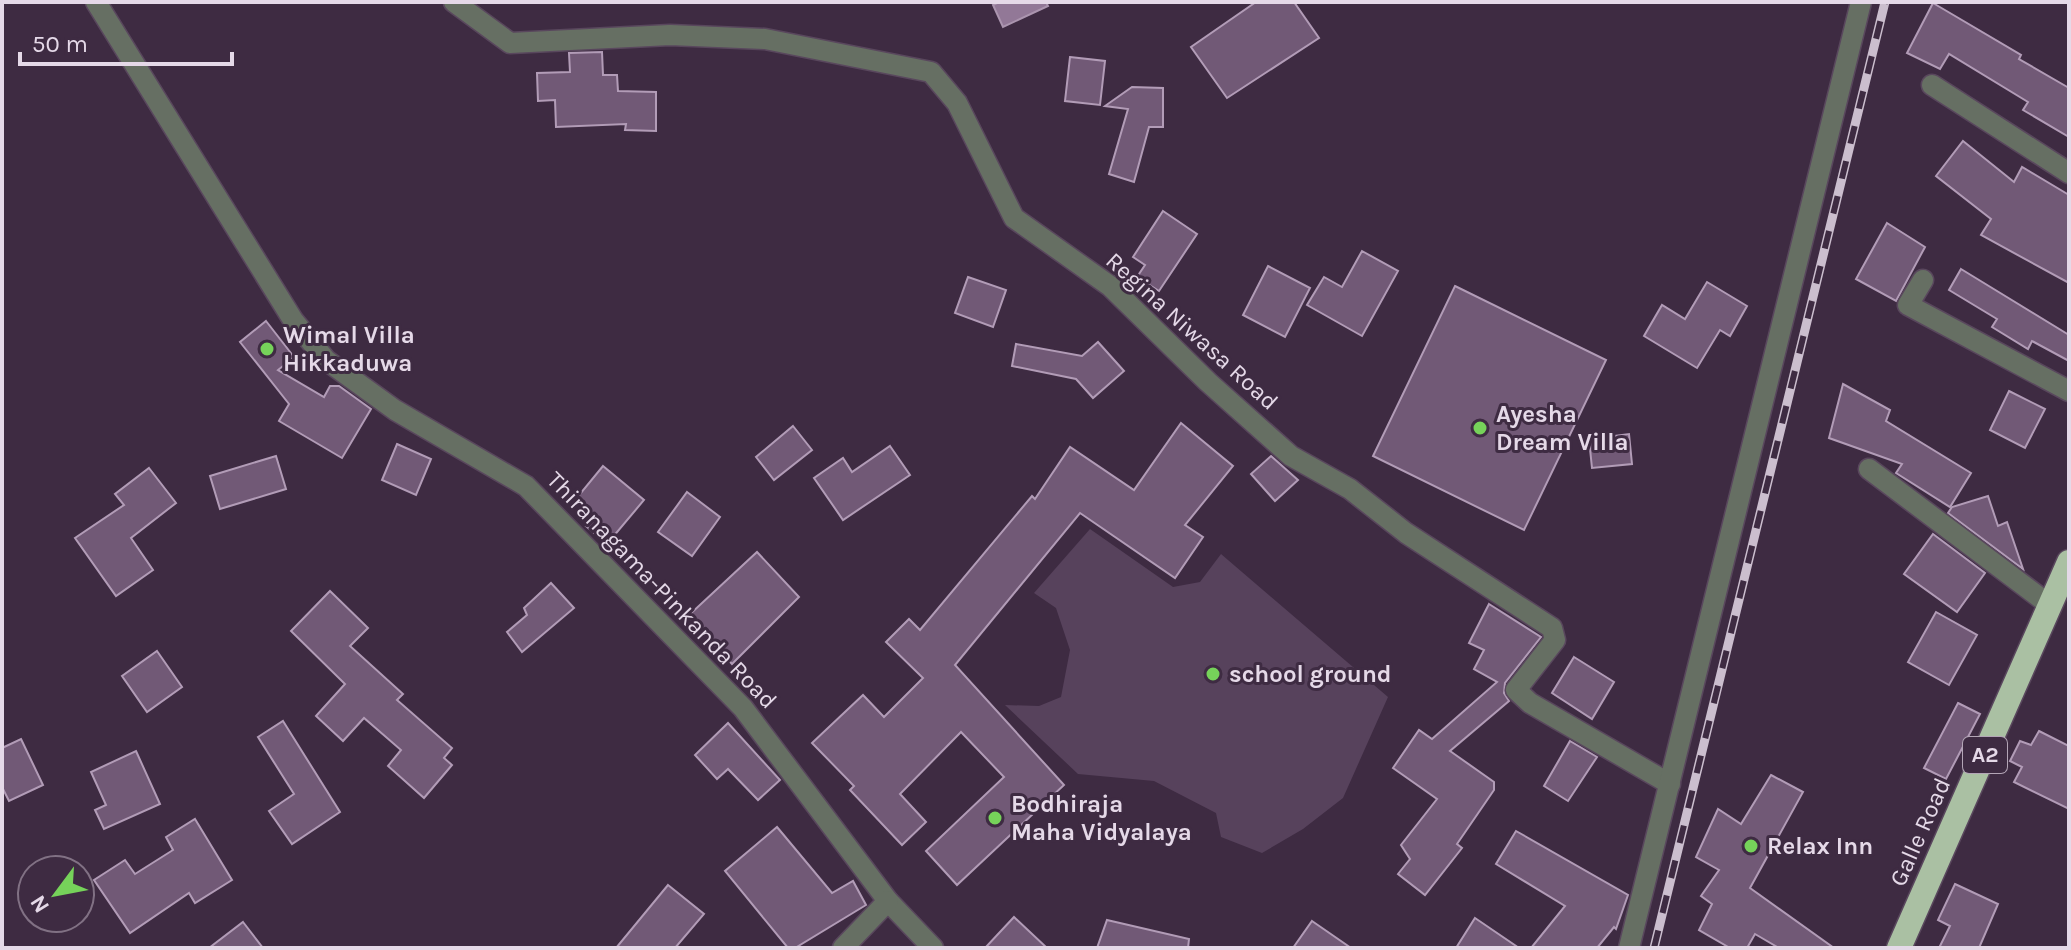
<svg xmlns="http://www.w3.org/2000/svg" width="2071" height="950" font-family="Karla,sans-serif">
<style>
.green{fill:#57425c}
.water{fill:#927897;stroke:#ab95af;stroke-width:2}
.building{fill:#715976;stroke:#b29cb7;stroke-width:2}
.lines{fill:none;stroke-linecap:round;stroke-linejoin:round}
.minor-casing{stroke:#59475d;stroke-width:23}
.highway-casing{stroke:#59475d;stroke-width:27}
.minor{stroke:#666f63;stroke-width:20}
.highway{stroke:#aac0a3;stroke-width:24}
.rail-casing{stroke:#cbbece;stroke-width:9}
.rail{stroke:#3e2b42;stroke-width:6;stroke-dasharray:18;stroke-linecap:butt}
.poi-dot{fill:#76d25a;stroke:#3e2b42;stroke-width:3}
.labels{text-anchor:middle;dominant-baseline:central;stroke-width:6;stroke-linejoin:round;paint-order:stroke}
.shield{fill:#3e2b42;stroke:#b3a5b6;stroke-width:2}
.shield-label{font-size:22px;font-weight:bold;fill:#e5d9e8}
.street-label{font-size:24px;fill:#e5d9e8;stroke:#3e2b42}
.poi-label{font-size:24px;font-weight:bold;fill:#e5d9e8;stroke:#3e2b42;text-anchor:start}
</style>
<rect width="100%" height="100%" fill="#3e2b42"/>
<path class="green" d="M1090 529 1173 587 1200 582 1221 554 1388 697 1343 798 1303 829 1262 853 1221 837 1216 813 1154 781 1078 774 1005 705 1039 706 1061 697 1070 650 1056 608 1034 593Z"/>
<path class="water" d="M999 2H1046L1048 6 1003 27 993 5Z"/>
<g class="building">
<path d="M1256 2H1294L1319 38 1227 98 1191 47Z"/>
<path d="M1933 3 2021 55 2019 59 2069 88V137L2023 110 2028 102 1949 54 1940 69 1907 53Z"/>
<path d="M602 52 603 75H617L618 91 656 92V131L625 130 626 124 556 127 555 100 538 101 537 73 570 72 569 53Z"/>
<path d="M1070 57 1105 61 1100 105 1065 101Z"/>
<path d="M1132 87 1163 88V127H1149L1134 182 1109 174 1128 109 1105 106Z"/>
<path d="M1963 141 2014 182 2022 167 2069 195V283L1981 235 1991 219 1936 176Z"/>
<path d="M1163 211 1197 234 1159 291 1137 277 1145 265 1133 257Z"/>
<path d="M1887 223 1925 247 1896 301 1856 279Z"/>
<path d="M1362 251 1398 271 1362 336 1307 305 1324 277 1342 287Z"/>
<path d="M1268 266 1310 288 1285 337 1243 315Z"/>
<path d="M1961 269 2069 335V361L2032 341 2028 349 1992 327 1997 319 1949 290Z"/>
<path d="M968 277 1006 290 993 327 955 313Z"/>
<path d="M1707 282 1747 306 1730 336 1720 330 1697 368 1644 336 1662 305 1685 319Z"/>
<path d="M1455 286 1606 360 1524 530 1373 456Z"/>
<path d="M266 321 294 357 278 370 324 397 330 386H339L371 409 342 458 279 421 289 404 240 342Z"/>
<path d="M1098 342 1124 371 1093 398 1076 379 1012 366 1016 344 1082 356Z"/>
<path d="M1843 384 1890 410 1886 421 1971 473 1950 507 1896 473 1902 464 1829 438Z"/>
<path d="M2009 391 2045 409 2025 448 1990 430Z"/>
<path d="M1181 423 1233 466 1185 525 1203 537 1175 578 1080 513 955 665 1064 785 957 885 926 851 1004 777 961 732 900 794 926 822 902 845 850 790 854 786 812 743 863 695 884 717 923 678 886 642 909 619 920 630 1032 496 1035 499 1070 447 1134 490Z"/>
<path d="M793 426 812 450 774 480 756 457Z"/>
<path d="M1629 434 1632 464 1592 468 1589 439Z"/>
<path d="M397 444 431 459 416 495 382 480Z"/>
<path d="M890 446 910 475 843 520 814 478 843 458 852 472Z"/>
<path d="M276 456 286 489 220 509 210 476Z"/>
<path d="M1271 456 1298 480 1275 501 1251 474Z"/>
<path d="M603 466 644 500 607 544 586 526 594 516 575 500Z"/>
<path d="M149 468 176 503 131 538 153 570 116 596 75 538 124 505 115 494Z"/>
<path d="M687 492 720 517 692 556 658 532Z"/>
<path d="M1988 496 1998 526 2007 522 2023 569 1948 513 1952 507Z"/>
<path d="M1933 534 1985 573 1957 612 1904 574Z"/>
<path d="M757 552 799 597 732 664 688 616Z"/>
<path d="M551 583 574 608 522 652 507 632 527 615 524 608Z"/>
<path d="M330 591 368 628 350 646 403 694 397 700 452 748 444 758 452 765 424 798 388 766 401 750 364 718 343 741 316 716 345 684 291 631Z"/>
<path d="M1489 604 1541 637 1505 683 1504 693 1509 701 1450 751 1494 782V790L1457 844 1462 848 1425 895 1398 874 1410 859 1401 845 1437 799 1393 768 1419 730 1432 739 1497 682 1474 669 1484 650 1469 643Z"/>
<path d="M1936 612 1977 635 1949 685 1908 662Z"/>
<path d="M157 651 182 687 147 712 122 676Z"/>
<path d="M1574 657 1614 682 1592 719 1552 693Z"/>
<path d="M1958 703 1980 714 1946 779 1924 768Z"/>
<path d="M283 721 340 812 292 844 269 811 294 794 258 737Z"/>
<path d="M728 723 780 780 758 800 728 769 717 779 695 755Z"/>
<path d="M2039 731 2069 746V809L2014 782 2022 767 2010 761 2020 741 2031 745Z"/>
<path d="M21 739 43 785 9 801 2 787V748Z"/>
<path d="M1570 741 1597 757 1568 801 1544 786Z"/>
<path d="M136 751 160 804 104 829 95 810 106 805 91 772Z"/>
<path d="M1771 775 1803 792 1750 888 1834 948H1779L1755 934 1747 948H1730L1699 930 1712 904 1701 896 1719 870 1696 857 1718 809 1741 824Z"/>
<path d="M195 819 232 880 195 903 189 893 130 933 94 880 125 860 135 874 173 850 166 837Z"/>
<path d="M777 827 832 893 853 881 866 905 795 948H788L725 871Z"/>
<path d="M1516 831 1628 895 1616 929 1614 927 1597 948H1531L1565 906 1496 864Z"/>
<path d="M1955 884 1998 904 1979 948H1939L1950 926 1938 920Z"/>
<path d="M668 885 704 914 675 948H616Z"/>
<path d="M1014 917 1047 948H985Z"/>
<path d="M1475 918 1519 948H1456Z"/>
<path d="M1107 920 1189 939 1188 948H1097Z"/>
<path d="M1312 921 1351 948H1293Z"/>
<path d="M243 922 263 948H209Z"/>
</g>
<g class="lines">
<defs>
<g id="minor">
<path d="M96 2 293 320 326 360 395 410 526 486 743 708 888 901 933 948"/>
<path d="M454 2 510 43 670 35 765 39 931 72 957 103 1014 218 1110 286 1208 382 1291 456 1350 489 1406 533 1552 628 1555 640 1516 690 1530 703 1670 784"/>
<path d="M1932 85 2069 173"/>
<path d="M1923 280 1908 305 2069 391"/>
<path d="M1869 469 2051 606"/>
<path d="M843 948 888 901"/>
<path d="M1629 948 1861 2"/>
</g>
<path id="highway" d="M1899 948 2069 562"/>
</defs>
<use href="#minor" class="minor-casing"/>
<use href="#highway" class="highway-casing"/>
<use href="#minor" class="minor"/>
<use href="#highway" class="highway"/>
<defs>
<path id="rail" d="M1654 948 1885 2"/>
</defs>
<use href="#rail" class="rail-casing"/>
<use href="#rail" class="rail"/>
</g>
<g class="poi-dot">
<circle cx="267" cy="349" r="8"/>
<circle cx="1480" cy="428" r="8"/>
<circle cx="1213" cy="674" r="8"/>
<circle cx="995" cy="818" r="8"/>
<circle cx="1751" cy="846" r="8"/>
</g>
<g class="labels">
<rect class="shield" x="1963" y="737" width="44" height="36" rx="6"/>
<g class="shield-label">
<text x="1985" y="755">A2</text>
</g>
<g class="street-label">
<text transform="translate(1192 331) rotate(42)">Regina Niwasa Road</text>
<text transform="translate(662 590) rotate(46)">Thiranagama-Pinkanda Road</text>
<text transform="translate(1920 832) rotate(-66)">Galle Road</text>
</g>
<g class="poi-label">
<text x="283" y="335">Wimal Villa<tspan x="283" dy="28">Hikkaduwa</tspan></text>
<text x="1496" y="414">Ayesha<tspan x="1496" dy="28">Dream Villa</tspan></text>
<text x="1229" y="674">school ground</text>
<text x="1011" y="804">Bodhiraja<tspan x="1011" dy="28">Maha Vidyalaya</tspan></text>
<text x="1767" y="846">Relax Inn</text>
</g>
</g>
<rect width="2071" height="950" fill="none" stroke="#e5d9e8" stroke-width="8"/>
<g transform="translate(56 894) rotate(238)"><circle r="38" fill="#3e2b42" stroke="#817184" stroke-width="2"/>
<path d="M0-6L14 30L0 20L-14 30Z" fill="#76d25a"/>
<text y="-12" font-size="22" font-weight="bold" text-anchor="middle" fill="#e5d9e8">N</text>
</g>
<path d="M20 52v12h212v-12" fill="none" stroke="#e5d9e8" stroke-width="4"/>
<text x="32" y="52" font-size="24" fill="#e5d9e8" stroke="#3e2b42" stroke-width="6" paint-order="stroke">50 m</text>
</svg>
